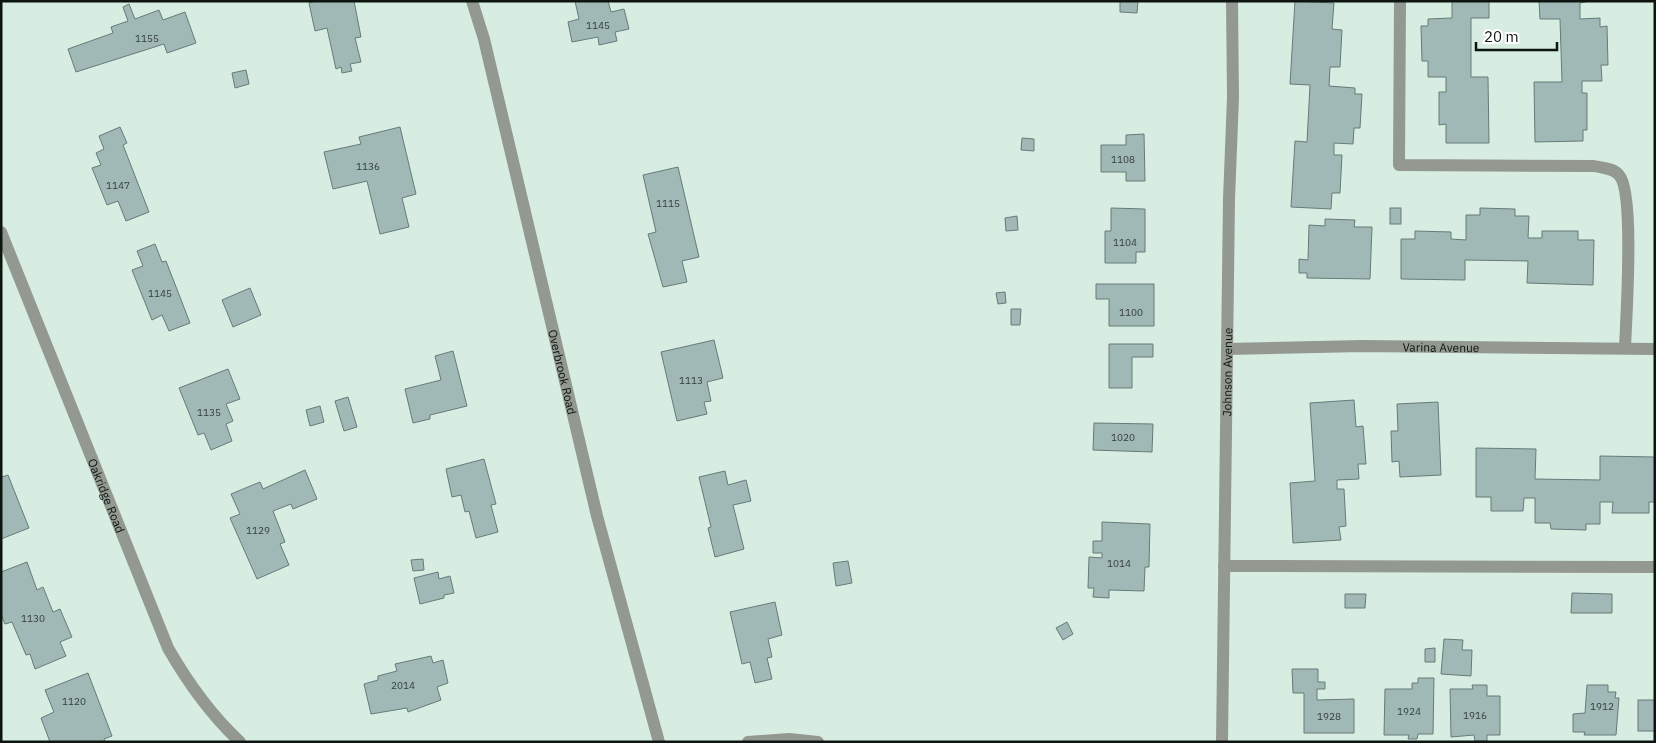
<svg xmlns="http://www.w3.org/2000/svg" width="1656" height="743" font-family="'IBM Plex Sans',sans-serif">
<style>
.building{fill:#a1b9b6;stroke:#657b79}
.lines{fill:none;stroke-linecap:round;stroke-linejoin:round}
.lane{stroke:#939890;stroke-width:12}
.street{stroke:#939890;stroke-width:12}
.labels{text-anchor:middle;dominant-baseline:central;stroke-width:4;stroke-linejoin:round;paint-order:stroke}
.number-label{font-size:10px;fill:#323e3a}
.street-label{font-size:12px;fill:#0d1511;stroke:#fff}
</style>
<rect width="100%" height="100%" fill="#d8ede1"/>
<g class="building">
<path d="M316 1H354L361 37 355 38 361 62 350 64 352 71 342 73 341 67 336 69 327 28 315 31 309 3Z"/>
<path d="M575 1H608L611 12 624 9 629 29 615 32 617 41 599 45 598 37 572 42 568 22 579 19Z"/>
<path d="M1120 1H1138L1137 13 1120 12Z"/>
<path d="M1295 1 1334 3 1332 29 1342 30 1340 67H1330L1329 86 1355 88V94H1362L1360 128H1354L1353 144 1334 143V155H1342L1340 193H1332L1331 209 1291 207 1295 141 1307 142 1310 85 1290 84Z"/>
<path d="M1452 1H1489V18H1471V77H1488L1489 143H1446V124L1439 125V92H1446V77H1428V61H1422L1421 26H1428V19L1452 18Z"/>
<path d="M1539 1H1589L1580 3V19L1600 18V27L1607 26 1608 65H1601L1602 81H1582V93H1587V130H1583V141L1535 142 1534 82H1562L1560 19H1540Z"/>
<path d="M129 4 135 19 159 10 163 20 185 12 196 43 167 53 164 44 76 72 68 49 113 33 111 27 128 21 123 7Z"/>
<path d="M246 70 249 84 235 88 232 73Z"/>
<path d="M120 127 127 143 123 145 149 212 126 221 118 201 107 205 92 168 101 165 96 153 104 149 99 136Z"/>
<path d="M400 127 416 194 402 198 409 227 380 234 367 181 333 189 324 152 361 144 359 137Z"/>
<path d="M1144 134 1145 181H1126V172H1101V145H1126V135Z"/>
<path d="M1022 138 1034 139V151L1021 150Z"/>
<path d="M678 167 699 257 682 261 687 282 663 287 648 234 656 232 643 175Z"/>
<path d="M1111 208 1145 209V252H1136V263H1105V231H1111Z"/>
<rect x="1390" y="208" width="11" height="16"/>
<path d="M1480 208 1515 209V216H1529L1528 238H1542V231H1578V240H1594L1593 285 1527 283 1528 261 1465 260V280L1401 279V239H1415V231L1451 232V239L1466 240V215H1480Z"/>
<path d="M1017 216 1018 230 1006 231 1005 218Z"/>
<path d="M1325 219 1355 220 1354 227H1372L1370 279 1307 278V273H1299V259L1308 260 1309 225 1325 226Z"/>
<path d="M155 244 162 262 166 261 190 323 169 331 162 315 152 320 132 270 143 266 137 251Z"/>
<path d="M1096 284H1154V326H1109V299H1096Z"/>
<path d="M250 288 261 315 233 327 222 300Z"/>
<path d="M1005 292 1006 303 998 304 996 293Z"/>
<path d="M1011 309H1021L1020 325H1011Z"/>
<path d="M714 340 723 378 707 382 711 401 704 402 707 414 677 421 661 352Z"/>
<path d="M1109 344H1153V357H1132V388H1109Z"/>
<path d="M453 351 467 406 430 415V419L413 423 405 389 441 380 435 356Z"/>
<path d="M228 369 240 399 226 404 233 421 226 424 232 441 211 450 204 433 198 435 179 388Z"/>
<path d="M348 397 357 427 344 431 335 401Z"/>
<path d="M1354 400 1356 427 1363 426 1366 464H1358L1359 479 1337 480V489H1344L1346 526 1339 527 1341 540 1293 543 1290 483 1315 481 1310 403Z"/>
<path d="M1438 402 1441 475 1400 477 1399 461 1392 462 1391 431H1398L1397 404Z"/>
<path d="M320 406 324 422 310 426 306 410Z"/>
<path d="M1094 423 1153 424 1152 452 1093 450Z"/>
<path d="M1476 448 1536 449 1535 479 1600 480V456L1655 457V502H1649V513H1612L1613 502H1600V524H1586V530L1551 529 1550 523H1535V498H1524L1523 511H1491V497H1476Z"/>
<path d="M484 459 496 504 491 505 498 532 476 538 469 511 465 512 461 495 452 497 446 469Z"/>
<path d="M305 470 317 499 293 509 291 504 273 511 285 542 280 544 289 565 257 579 230 518 240 514 231 494 260 482 263 489Z"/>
<path d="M725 471 728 485 746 480 751 501 733 505 744 549 715 557 708 528 711 527 699 477Z"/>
<path d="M1 473 2 477 8 475 29 528 1 539Z"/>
<path d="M1102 522 1150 524 1149 567H1145L1144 591 1109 590V598L1093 597 1094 588H1088L1089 557 1102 558V553H1093V541H1102Z"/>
<path d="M423 559 424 570 413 571 411 560Z"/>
<path d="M848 561 852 583 836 586 833 563Z"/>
<path d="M27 562 37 590 43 587 53 612 60 609 72 637 60 642 66 656 35 669 30 654 26 655 12 622 5 624 1 614V572Z"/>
<path d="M438 572 439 579 450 576 454 593 444 595V598L420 604 414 578Z"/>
<path d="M1572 593 1612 594V613H1571Z"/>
<path d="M1345 594H1366L1365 608H1345Z"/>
<path d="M775 602 782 635 768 639 772 657 767 658 772 679 755 683 750 662 742 664 730 612Z"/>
<path d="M1067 622 1073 634 1063 640 1056 628Z"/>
<path d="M1444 639 1463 640 1462 650H1472L1471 676 1441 674Z"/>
<path d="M1435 648V662H1425V649Z"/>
<path d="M431 656 433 663 443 660 448 683 437 687 441 700 408 712 407 708 371 714 364 684 378 680V676L397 671 395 664Z"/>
<path d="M1292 669H1318V682H1325V689H1317V700L1354 699V733H1304V693H1293Z"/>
<path d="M88 673 112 736 104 739 105 742H50L41 718 54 712 45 690Z"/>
<path d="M1418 678H1434L1433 734H1418L1417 739H1408L1409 735H1384L1385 689H1412V683H1418Z"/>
<path d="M1472 685H1487V696H1500V735H1487V741H1475L1474 735 1451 737 1450 689H1473Z"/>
<path d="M1587 685H1608V692H1616L1615 698H1619L1616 735H1584L1585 732H1573V714L1585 713Z"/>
<rect x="1638" y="700" width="17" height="31"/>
</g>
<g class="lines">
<g class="lane">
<path d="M1400 1 1399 165 1594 166C1603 168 1613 168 1619 175 1635 192 1626 319 1625 348"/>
<path d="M1224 566 1655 567"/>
</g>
<g class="street">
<path id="s1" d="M472 1 484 39 597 516 659 742"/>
<path id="s2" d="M1 232 168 648C188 683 210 714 240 742"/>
<path id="s3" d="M1227 349 1362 346 1655 349"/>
<path d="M748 742 789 739 818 742"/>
<path id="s4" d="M1222 742 1229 199 1233 97 1232 1"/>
</g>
</g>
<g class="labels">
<g class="number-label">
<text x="598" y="25">1145</text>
<text x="147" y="38">1155</text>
<text x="1123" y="159">1108</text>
<text x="368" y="166">1136</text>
<text x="118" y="185">1147</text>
<text x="668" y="203">1115</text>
<text x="1125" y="242">1104</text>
<text x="160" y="293">1145</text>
<text x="1131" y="312">1100</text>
<text x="691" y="380">1113</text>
<text x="209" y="412">1135</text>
<text x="1123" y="437">1020</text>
<text x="258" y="530">1129</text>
<text x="1119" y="563">1014</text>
<text x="33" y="618">1130</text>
<text x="403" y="685">2014</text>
<text x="74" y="701">1120</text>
<text x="1602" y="706">1912</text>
<text x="1409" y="711">1924</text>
<text x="1475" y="715">1916</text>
<text x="1329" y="716">1928</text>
</g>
<g class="street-label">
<text stroke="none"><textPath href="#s3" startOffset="214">Varina Avenue</textPath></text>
<text stroke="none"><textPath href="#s4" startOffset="370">Johnson Avenue</textPath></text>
<text stroke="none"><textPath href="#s1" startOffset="382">Overbrook Road</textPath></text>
<text stroke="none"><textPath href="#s2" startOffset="284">Oakridge Road</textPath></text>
</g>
</g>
<rect width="1656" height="743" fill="none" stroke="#0d1511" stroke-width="5"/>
<path d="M1476 42v8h81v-8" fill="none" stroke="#0d1511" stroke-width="2.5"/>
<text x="1484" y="42" font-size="15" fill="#0d1511" stroke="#ffffff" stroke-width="4" paint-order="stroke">20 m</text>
</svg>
